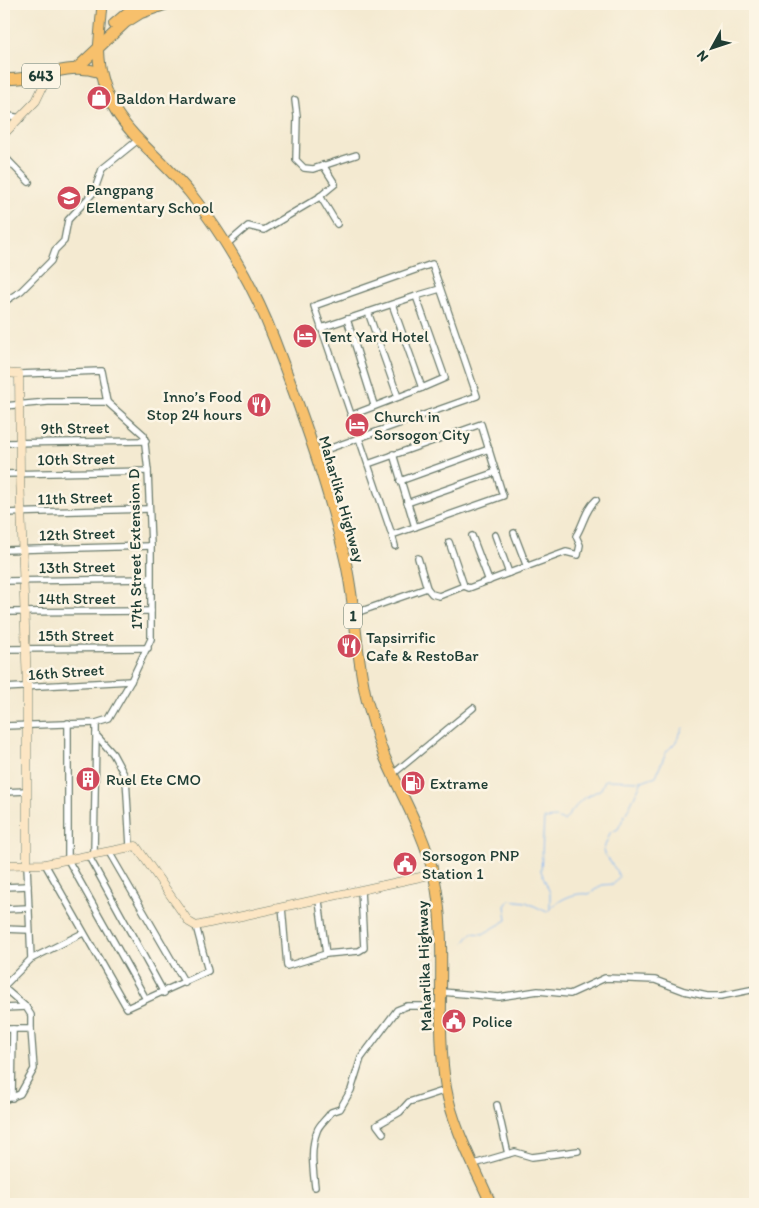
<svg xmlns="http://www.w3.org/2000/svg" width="759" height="1208" font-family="Itim,sans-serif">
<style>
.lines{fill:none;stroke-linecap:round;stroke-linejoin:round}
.stream{stroke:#85b8f3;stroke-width:1}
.street-casing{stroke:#6a7a6b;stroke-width:8}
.secondary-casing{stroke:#6a7a6b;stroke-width:9}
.primary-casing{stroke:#6a7a6b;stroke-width:11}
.highway-casing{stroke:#6a7a6b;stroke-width:12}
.street{stroke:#fff;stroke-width:5.5}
.secondary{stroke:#fce6c4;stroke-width:8}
.primary{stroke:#f7c06c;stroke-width:9}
.highway{stroke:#f7c06c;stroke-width:10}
.labels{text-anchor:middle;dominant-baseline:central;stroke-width:5;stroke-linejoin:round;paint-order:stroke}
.shield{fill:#fcf5e5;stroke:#617469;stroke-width:1}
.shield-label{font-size:15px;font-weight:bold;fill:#1f3d34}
.poi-label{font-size:16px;fill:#1f3d34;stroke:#fcf5e5;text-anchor:start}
.street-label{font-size:16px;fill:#1f3d34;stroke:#fcf5e5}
</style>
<rect width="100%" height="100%" fill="#fcf5e5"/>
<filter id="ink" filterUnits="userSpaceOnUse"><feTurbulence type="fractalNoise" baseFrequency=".02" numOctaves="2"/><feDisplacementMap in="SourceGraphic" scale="10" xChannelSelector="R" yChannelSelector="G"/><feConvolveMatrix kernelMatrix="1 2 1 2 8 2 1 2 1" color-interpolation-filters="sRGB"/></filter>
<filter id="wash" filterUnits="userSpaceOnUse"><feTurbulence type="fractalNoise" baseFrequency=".0096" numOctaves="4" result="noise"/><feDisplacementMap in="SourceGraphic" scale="20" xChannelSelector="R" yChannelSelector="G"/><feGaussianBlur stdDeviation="1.12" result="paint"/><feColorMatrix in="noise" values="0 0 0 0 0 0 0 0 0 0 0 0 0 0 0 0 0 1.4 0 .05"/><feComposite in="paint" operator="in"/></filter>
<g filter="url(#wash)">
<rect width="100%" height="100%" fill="#f4ead1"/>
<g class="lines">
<g class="stream">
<path d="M550 908V893L541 871 544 819 556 818 564 821 581 800 601 789 605 780 642 781"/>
<path d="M465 942 472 933 483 934 507 920 505 906 509 900 526 902 547 912C558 900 573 892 589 894L602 885 614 884 619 877C615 866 608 861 603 851L610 833 618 829 642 781 656 776 666 752 675 743 683 728"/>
</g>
</g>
</g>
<g filter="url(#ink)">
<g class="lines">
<defs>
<g id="street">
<path d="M295 100 297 116 296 160 304 168 313 169 356 155"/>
<path d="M4 115 21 118"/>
<path d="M4 156 29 182"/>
<path d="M320 196 337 224"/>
<path d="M4 206 5 208"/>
<path d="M226 245 248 226 264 230 318 198 335 184 323 165"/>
<path d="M416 296 440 289"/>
<path d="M4 302 21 291 51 261 55 250 64 241 68 220 94 192 102 169 138 140"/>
<path d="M368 312 398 397"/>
<path d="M347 319 374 405"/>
<path d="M321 328 416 296 445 378 422 388 392 304"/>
<path d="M4 406 48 402H107"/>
<path d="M352 415 422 388"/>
<path d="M4 443 146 441"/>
<path d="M314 454 477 396 432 264 314 306C340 383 366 459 392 535L395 546"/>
<path d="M393 454 415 527"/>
<path d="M368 464 481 424 503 496 392 535"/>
<path d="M4 474 148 471"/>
<path d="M400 481 489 449"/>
<path d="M407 503 496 472"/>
<path d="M4 513 148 509"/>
<path d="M514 533 527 567"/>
<path d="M472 536 489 581"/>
<path d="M4 550 151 546"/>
<path d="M418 558 427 588 432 594 439 596 464 586 449 542"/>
<path d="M509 573 566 552 578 555 580 545 576 536C584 523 585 510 596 500"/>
<path d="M4 581 150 579"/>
<path d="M464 586 469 588 509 573 495 535"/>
<path d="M4 612 151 611"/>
<path d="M353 614 427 588"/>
<path d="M4 649 148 648"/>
<path d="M4 688 131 681"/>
<path d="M68 723V860L146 999"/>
<path d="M96 723V735L113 754 126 778 130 846"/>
<path d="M4 726 96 723 109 719 131 681 151 639V546L148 471 144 435 107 402 101 371 19 374"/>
<path d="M393 774 473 708"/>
<path d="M4 792 27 791"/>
<path d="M109 852 185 983"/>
<path d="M94 854 96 735"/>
<path d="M88 855 164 993"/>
<path d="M45 864 127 1008 208 971 196 926"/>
<path d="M4 887 28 886"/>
<path d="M282 907 287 966 326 954 319 901"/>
<path d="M4 909 29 908"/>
<path d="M4 929 29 930"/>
<path d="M326 954 359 951 364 948 361 890"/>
<path d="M31 959 83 933"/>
<path d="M4 986 31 959 27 865"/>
<path d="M4 988 26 1007 4 1008"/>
<path d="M442 992 499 997 538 991 570 994 605 978 655 980 684 991 707 996H721L755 989"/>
<path d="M4 1029H31V1015L26 1007"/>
<path d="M12 1098 13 1029"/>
<path d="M4 1100 20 1094 34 1069 31 1029"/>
<path d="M497 1105 508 1154"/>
<path d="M383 1133 377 1125 400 1112 409 1102 446 1090"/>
<path d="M474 1164 515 1152 532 1157 578 1151"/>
<path d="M315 1187C313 1169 310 1148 317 1131 319 1124 327 1119 331 1112L340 1109 351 1090 361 1058 397 1010 407 1006H442"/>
</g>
<g id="secondary">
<path d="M4 134 36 101 49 74"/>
<path d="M4 373 19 374 20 474 27 688V865"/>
<path d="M4 865 45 864 136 846 189 922 196 926 434 874"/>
</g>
<path id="primary" d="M98 50 102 4"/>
<g id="highway">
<path d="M114 24 128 12 146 4"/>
<path d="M98 50C100 121 150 144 190 193 224 236 254 287 274 339 301 410 328 484 345 559 356 605 355 654 367 701 373 720 378 742 386 760 403 798 425 836 434 876 449 945 434 1018 446 1088 453 1128 475 1167 491 1204"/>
<path d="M78 67 125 23 141 13 167 4"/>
<path d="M4 79C40 81 66 61 99 72"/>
</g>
</defs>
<use href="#street" class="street-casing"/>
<use href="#secondary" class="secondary-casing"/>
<use href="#primary" class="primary-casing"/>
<use href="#highway" class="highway-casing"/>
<use href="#street" class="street"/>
<use href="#secondary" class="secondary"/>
<use href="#primary" class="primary"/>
<use href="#highway" class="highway"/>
</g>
</g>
<defs>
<symbol id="shop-disc" viewBox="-11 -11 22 22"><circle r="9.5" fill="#d1495b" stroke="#fcf5e5"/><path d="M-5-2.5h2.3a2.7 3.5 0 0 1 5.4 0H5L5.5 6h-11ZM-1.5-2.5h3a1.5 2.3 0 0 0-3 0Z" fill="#fff"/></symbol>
<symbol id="school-disc" viewBox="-11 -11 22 22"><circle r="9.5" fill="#d1495b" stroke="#fcf5e5"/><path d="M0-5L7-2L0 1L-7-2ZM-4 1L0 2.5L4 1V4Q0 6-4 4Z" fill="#fff"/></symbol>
<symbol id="hotel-disc" viewBox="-11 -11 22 22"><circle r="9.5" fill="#d1495b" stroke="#fcf5e5"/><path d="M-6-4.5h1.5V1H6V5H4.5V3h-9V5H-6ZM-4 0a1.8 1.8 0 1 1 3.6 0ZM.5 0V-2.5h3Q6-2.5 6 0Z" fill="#fff"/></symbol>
<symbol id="restaurant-disc" viewBox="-11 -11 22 22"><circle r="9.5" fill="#d1495b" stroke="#fcf5e5"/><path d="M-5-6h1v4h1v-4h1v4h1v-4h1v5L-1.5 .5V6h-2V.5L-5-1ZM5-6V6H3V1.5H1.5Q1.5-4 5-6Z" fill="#fff"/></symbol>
<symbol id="building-disc" viewBox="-11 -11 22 22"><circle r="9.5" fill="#d1495b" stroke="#fcf5e5"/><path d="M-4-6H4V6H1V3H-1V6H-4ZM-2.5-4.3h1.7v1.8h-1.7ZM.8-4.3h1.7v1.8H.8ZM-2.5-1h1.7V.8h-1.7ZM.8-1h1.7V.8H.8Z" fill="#fff"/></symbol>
<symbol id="fuel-disc" viewBox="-11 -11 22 22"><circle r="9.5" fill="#d1495b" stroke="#fcf5e5"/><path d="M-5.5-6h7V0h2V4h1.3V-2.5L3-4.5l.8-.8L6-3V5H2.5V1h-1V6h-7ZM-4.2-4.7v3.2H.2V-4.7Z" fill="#fff"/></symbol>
<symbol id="civic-disc" viewBox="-11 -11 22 22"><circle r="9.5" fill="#d1495b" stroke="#fcf5e5"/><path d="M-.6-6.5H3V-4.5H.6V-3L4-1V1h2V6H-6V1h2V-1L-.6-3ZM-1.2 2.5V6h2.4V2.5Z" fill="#fff"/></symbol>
</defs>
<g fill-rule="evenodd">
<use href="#shop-disc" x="85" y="84" width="28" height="28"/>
<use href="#school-disc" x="55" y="184" width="28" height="28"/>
<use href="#hotel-disc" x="291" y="322" width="28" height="28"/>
<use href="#restaurant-disc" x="245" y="391" width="28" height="28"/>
<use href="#hotel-disc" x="343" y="411" width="28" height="28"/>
<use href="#restaurant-disc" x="335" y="632" width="28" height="28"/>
<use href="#building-disc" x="74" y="765" width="28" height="28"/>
<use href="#fuel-disc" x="399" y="769" width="28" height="28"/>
<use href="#civic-disc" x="391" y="850" width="28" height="28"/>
<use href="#civic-disc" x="440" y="1007" width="28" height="28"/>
</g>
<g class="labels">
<g class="shield">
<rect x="22" y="63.5" width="38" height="25" rx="4"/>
<rect x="344" y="603.5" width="18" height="25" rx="4"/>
</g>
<g class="shield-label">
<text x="41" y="76">643</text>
<text x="353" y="616">1</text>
</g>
<g class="poi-label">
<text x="116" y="98">Baldon Hardware</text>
<text x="86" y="189">Pangpang<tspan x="86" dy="18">Elementary School</tspan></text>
<text x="322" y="336">Tent Yard Hotel</text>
<text x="242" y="396" text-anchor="end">Inno’s Food<tspan x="242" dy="18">Stop 24 hours</tspan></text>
<text x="374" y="416">Church in<tspan x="374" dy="18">Sorsogon City</tspan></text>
<text x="366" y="637">Tapsirrific<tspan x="366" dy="18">Cafe &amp; RestoBar</tspan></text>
<text x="106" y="779">Ruel Ete CMO</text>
<text x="430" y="783">Extrame</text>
<text x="422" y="855">Sorsogon PNP<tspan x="422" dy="18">Station 1</tspan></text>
<text x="472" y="1021">Police</text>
</g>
<g class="street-label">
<text transform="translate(75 428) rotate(-1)">9th Street</text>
<text transform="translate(76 459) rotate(-1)">10th Street</text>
<text transform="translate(75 498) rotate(-2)">11th Street</text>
<text transform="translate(342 499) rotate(74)">Maharlika Highway</text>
<text transform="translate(77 534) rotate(-2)">12th Street</text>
<text transform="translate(135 549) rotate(-91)">17th Street Extension D</text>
<text transform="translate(77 567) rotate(-1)">13th Street</text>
<text x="77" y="598">14th Street</text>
<text x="76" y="635">15th Street</text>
<text transform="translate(66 672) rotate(-4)">16th Street</text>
<text transform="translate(424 966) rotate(-92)">Maharlika Highway</text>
</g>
</g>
<rect width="759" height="1208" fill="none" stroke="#fcf5e5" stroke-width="20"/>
<g transform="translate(712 48) rotate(230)" stroke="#fcf5e5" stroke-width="4" paint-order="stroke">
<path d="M0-4L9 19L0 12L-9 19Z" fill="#1f3d34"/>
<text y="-8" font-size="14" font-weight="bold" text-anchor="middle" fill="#1f3d34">N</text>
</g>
</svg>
